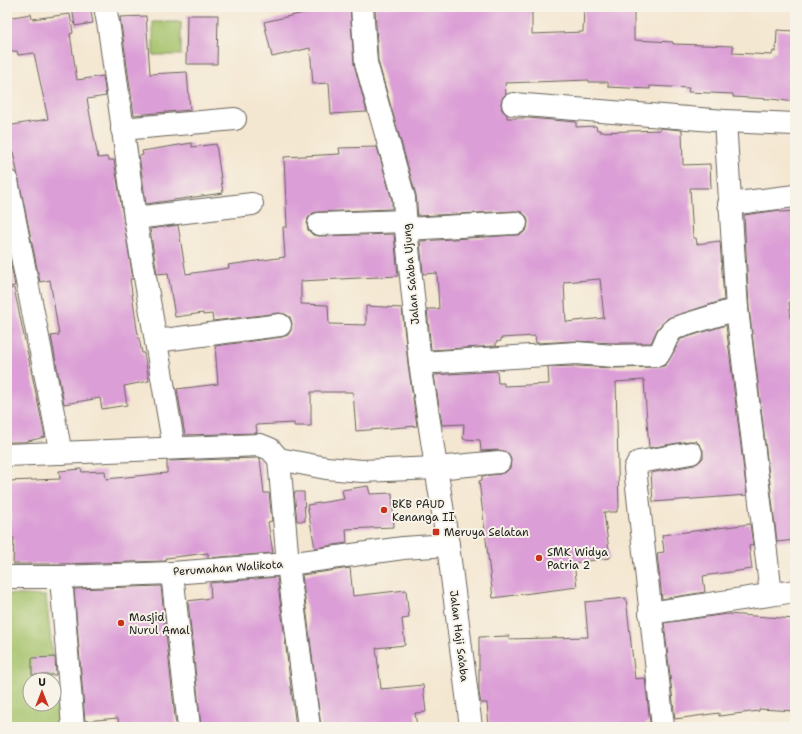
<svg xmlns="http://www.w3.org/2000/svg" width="802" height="734" font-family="'Shantell Sans',sans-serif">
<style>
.green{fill:#a3c168;stroke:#606e42;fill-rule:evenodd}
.building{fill:#db9ed6;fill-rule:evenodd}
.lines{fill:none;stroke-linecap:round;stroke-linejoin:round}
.street-casing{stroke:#68635b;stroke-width:24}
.street{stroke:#fff;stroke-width:22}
.poi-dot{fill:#c8321e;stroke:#f7f3e8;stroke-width:1.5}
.labels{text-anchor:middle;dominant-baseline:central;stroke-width:4;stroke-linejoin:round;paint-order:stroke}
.street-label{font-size:11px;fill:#1c1c1c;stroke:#f7f3e8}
.poi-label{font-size:11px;fill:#1c1c1c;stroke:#f7f3e8;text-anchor:start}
</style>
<rect width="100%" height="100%" fill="#f7f3e8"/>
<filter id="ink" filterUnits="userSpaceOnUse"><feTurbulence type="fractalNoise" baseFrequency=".025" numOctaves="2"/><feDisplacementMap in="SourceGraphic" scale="8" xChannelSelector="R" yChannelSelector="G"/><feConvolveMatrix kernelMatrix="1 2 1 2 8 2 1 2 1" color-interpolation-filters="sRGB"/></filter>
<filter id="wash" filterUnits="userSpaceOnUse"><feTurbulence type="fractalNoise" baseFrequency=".012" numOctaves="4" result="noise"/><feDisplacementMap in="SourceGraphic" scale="16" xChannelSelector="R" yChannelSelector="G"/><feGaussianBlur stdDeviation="0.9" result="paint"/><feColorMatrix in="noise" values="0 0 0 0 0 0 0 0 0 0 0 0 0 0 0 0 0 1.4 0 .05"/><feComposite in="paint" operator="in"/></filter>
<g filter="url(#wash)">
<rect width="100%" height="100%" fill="#f4e7d1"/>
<g class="green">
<rect x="153" y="22" width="28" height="33"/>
<path d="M7 594 46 596 60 727H7ZM30 680H54V704H30Z"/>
</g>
<g id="blocks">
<g class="building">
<path d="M72 7H90L93 23 75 26Z"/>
<path d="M308 7H350L354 64 367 112 331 114 329 83 313 84 310 48 272 57 264 22 308 12Z"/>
<path d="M375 7H532V34L583 32 584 7H634V40L673 42V44L733 46V53L772 55 773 51 776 52 777 30 795 31V102L771 99 733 97V94L688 92 689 88 650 86V89L608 87V82H589V80L505 83 506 94 503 97 501 103 502 110 507 115V118H528L576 122V127L596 126 597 130H600V132L660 130V128L682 130 683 165 710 164 711 188H690L693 238H696L697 244 720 241 724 300 668 318 658 328 651 343H614L575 341 536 343 535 336 501 338V341L496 342V346L431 350 427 309H439L437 273 423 274 420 241 517 235 522 234 527 229 528 222 527 217 522 212 515 211 418 216 416 195 378 61ZM600 279 604 318 566 322 564 282Z"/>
<path d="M31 14 32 19 70 14 73 33 70 34 77 80 103 76 106 96 87 99 98 158 107 157 108 160H114L133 279H130L137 329 142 353H144L149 381 124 386 127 405 102 409 100 398 64 404 51 336 59 335 50 280 40 282 13 152 7 153V126L48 119 34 53 18 55 17 51 7 52V18Z"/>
<path d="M187 15H218L217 64H186Z"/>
<path d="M146 16 150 74 187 72 190 110 134 115 120 17Z"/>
<path d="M192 143V147L216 144 223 193 146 204 139 156 143 155 142 151Z"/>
<path d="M377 147 392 200V209L318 212 313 213 308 218 307 225 308 230 313 235 319 236 394 234 398 276 301 281V304L328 305 329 324 366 325V306L402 308 408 364 417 426 356 431 353 392H311V426H294V423L256 425 257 433 185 435 177 389 218 384 215 346 282 337 288 335 291 330 292 323 290 317 285 314 279 313 213 321 212 314 203 315V313L175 317 168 273 157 274 150 229 178 225 186 274 229 268 228 265 285 257 283 227H287L284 157 340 154 339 148Z"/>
<path d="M780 210V212L795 211V301L789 302 795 353V540L777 542 749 308 744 215Z"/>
<path d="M7 245 15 286 7 287Z"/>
<path d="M14 288 45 437 24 442H7V289Z"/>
<path d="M726 325 747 495 653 502 651 473 694 465 699 462 703 458V450L700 445 696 441H689L649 448 644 380 616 382 619 508 617 509V512H604L610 558 574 563 577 587 493 598 479 481 482 480V476L500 474 506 472 510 468 511 460 509 454 504 451 498 450 481 451 480 440 463 439 464 424 442 425 434 375 497 371 498 383H504V386L549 384 548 367 576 366 614 368 659 367 664 366 668 362 681 339Z"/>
<path d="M258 458H260L264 493H269L272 521 268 522 273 553 208 558V553L166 558V561L61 564H13L14 538H7V520H11L9 481 60 479 59 471 81 469 82 472 105 471 106 479 167 473V461Z"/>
<path d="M368 486 370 494 392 493 394 527 346 529 347 543 315 548 307 505 344 499 342 490Z"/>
<path d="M294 492H304L305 521H297Z"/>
<path d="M750 524 753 545 749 546 752 569 703 576 705 592 662 599 657 553 664 552 662 535Z"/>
<path d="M350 568 353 596 406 590 409 618 402 619 405 645 376 648 381 689 423 685 426 712 415 713 417 727H321L302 575Z"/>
<path d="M277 577 296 727H201L188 601 211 598 210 583Z"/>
<path d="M161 586 176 727H119L118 718 85 721 74 589Z"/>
<path d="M626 598 635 679 645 678 650 723H646V727H489L487 703H481L479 693V637L509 636V639L588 637 585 602Z"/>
<path d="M727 614 795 619V711L759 709V711L719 716V713L675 719 664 623Z"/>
<path d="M55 657 56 675H32V658Z"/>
</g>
</g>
</g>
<g filter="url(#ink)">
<use href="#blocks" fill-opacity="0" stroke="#68635b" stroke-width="1"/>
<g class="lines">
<defs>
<g id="street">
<path d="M105 7 109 28 135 218 174 448"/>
<path d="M362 7 366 63 404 198 406 229 420 363 448 545 471 727"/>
<path d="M513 104 725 121 795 124"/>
<path d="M725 121 737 309 771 594"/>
<path d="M122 129 235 119"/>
<path d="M7 181 61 453"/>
<path d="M729 204 795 196"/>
<path d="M135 218 252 204"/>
<path d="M319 224 406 221"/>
<path d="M406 229 516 223"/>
<path d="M156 341 280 325"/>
<path d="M420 363 576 353 614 356 658 355C666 346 664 335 675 328L737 309"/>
<path d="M7 455 260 445 270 449 279 459 326 468 362 471 436 468 499 462"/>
<path d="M279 459 288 564 309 727"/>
<path d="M172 573 189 727"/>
<path d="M7 577H61L172 573 288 564 403 548 448 545"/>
<path d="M61 577 73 727"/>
<path d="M650 613 795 591"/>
<path d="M663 727 635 468 639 462 691 453"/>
</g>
</defs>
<use href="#street" class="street-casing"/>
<use href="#street" class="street"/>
</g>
</g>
<g class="poi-dot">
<circle cx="384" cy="510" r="4"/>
<rect x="432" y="528" width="8" height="8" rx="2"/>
<circle cx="539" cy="558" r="4"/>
<circle cx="121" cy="623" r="4"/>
</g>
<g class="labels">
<g class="street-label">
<text transform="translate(411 274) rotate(-95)">Jalan Sa'aba Ujung</text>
<text transform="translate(228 568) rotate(-4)">Perumahan Walikota</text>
<text transform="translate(459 636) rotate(83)">Jalan Haji Sa'aba</text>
</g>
<g class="poi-label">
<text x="392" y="504">BKB PAUD<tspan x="392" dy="13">Kenanga II</tspan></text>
<text x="444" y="532">Meruya Selatan</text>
<text x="547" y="552">SMK Widya<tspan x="547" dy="13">Patria 2</tspan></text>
<text x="129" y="617">Masjid<tspan x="129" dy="13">Nurul Amal</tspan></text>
</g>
</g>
<rect width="802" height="734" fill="none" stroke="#f7f3e8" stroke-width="24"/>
<g transform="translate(42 692)"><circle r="19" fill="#f7f3e8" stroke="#9f9d96"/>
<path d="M0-3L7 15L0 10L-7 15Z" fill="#c8321e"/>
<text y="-6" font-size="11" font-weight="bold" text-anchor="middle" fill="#1c1c1c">U</text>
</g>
</svg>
